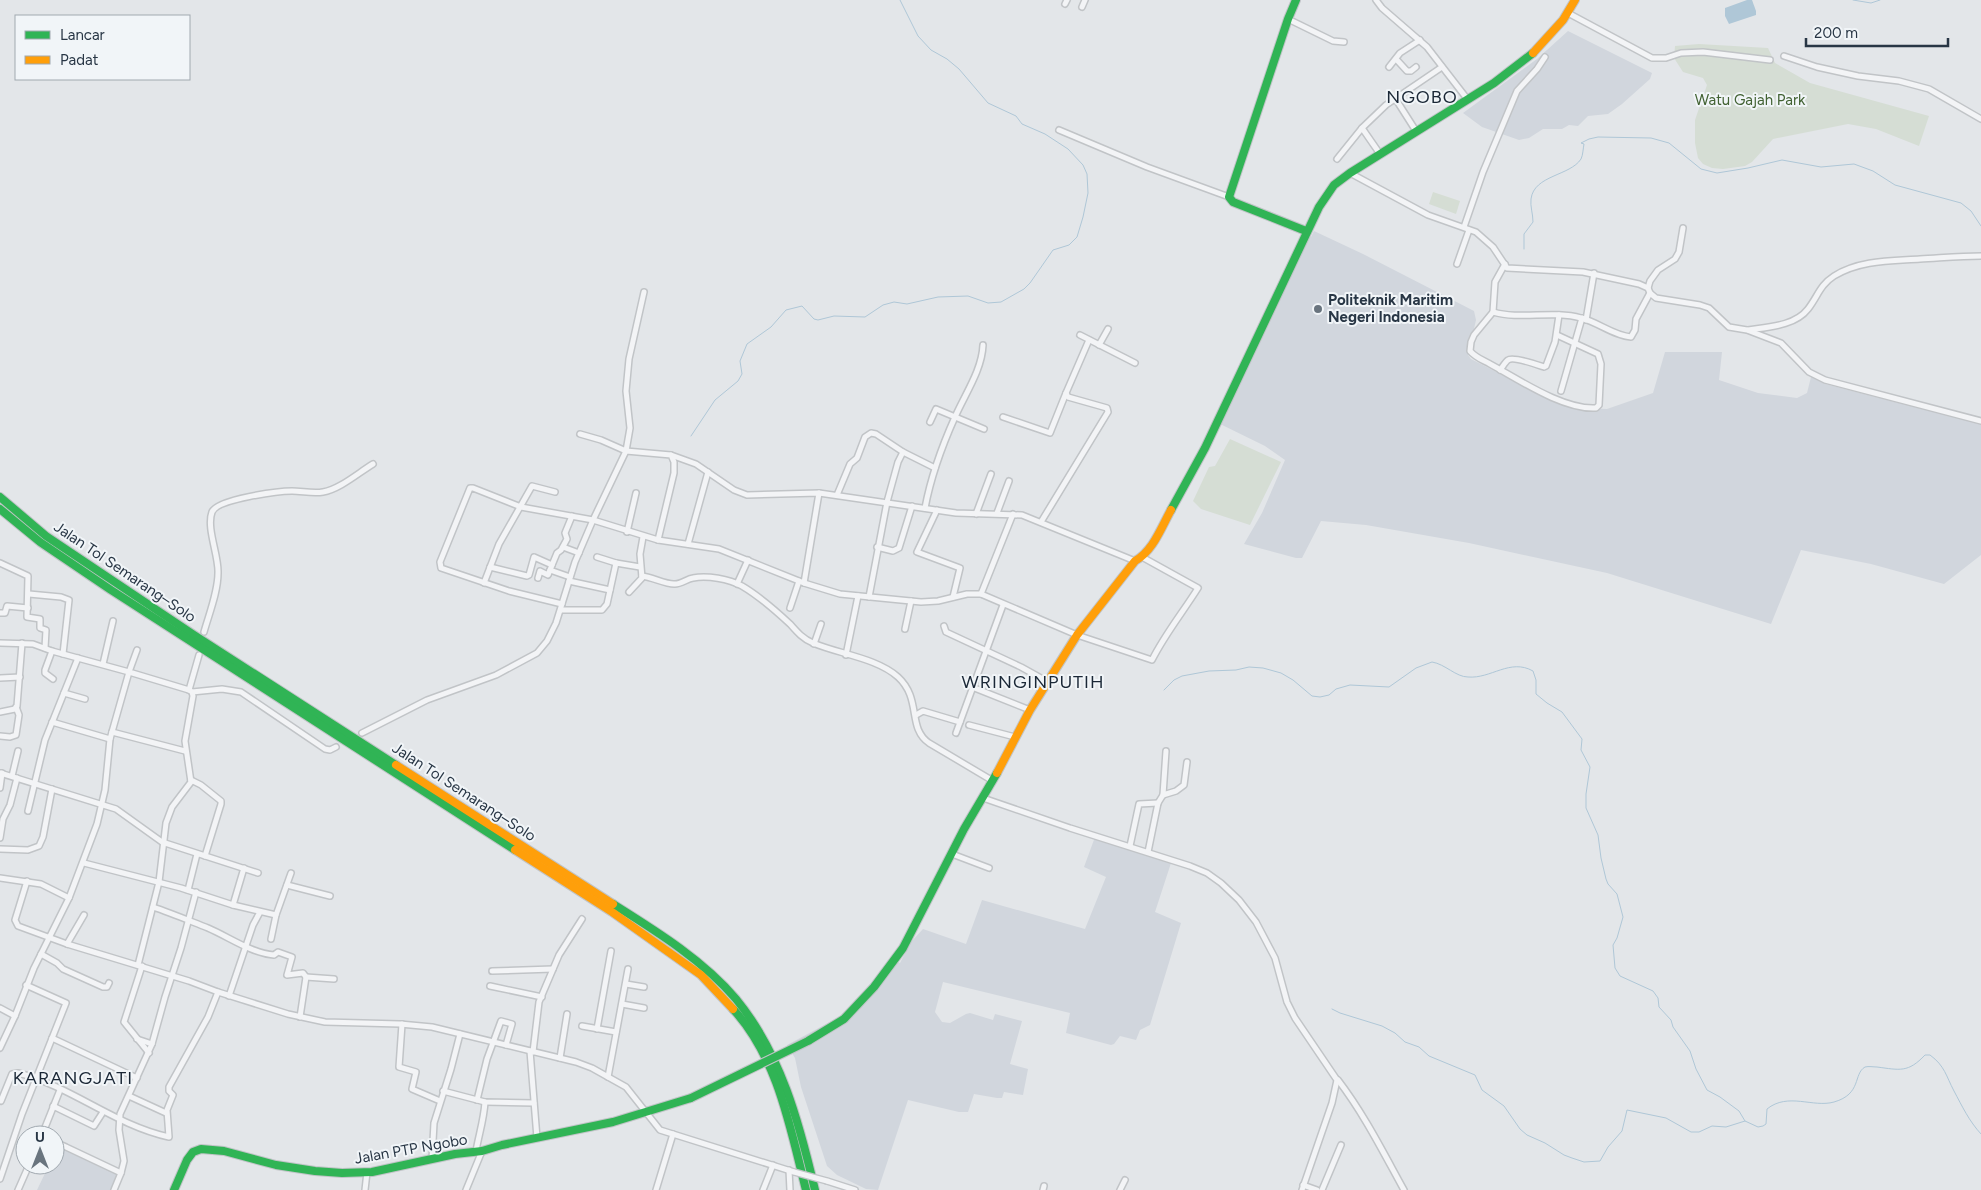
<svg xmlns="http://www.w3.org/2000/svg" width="1981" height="1190" font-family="Figtree,sans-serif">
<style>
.built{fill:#d1d6dd}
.green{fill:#d5ddd4}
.water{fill:#afc7d7}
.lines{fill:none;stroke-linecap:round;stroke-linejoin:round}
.stream{stroke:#afc7d7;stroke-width:1}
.street-casing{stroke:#c1c4c7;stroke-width:8}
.fast-casing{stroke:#c1c4c7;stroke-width:10}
.slow-casing{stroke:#c1c4c7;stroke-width:10}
.street{stroke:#f3f4f6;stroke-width:5}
.fast{stroke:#30b455;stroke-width:8}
.slow{stroke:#ff9f0a;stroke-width:8}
.street-bridge-casing{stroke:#c1c4c7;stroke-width:8;stroke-linecap:butt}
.fast-bridge-casing{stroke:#c1c4c7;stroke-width:10;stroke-linecap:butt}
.street-bridge{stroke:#f3f4f6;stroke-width:5}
.fast-bridge{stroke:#30b455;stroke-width:8}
.poi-dot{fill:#69747e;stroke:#f1f5f8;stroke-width:2}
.labels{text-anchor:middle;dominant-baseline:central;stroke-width:4;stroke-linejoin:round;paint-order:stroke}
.park-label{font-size:15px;fill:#426233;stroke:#f1f5f8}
.poi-label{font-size:15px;font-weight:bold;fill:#283645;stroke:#f1f5f8;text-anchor:start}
.street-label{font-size:15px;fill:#283645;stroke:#f1f5f8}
.quarter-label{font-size:18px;letter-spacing:1px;fill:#1a2736;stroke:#f1f5f8}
</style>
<rect width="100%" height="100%" fill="#e3e6e9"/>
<g class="built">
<path d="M1568 31 1652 73 1650 79 1622 104 1608 114 1588 116 1578 126 1569 125 1562 129H1543L1529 138 1519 140 1482 127 1463 113 1537 59Z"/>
<path d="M1314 231 1363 254 1474 311 1476 320 1468 355 1471 359 1541 395 1581 408 1607 409 1653 393 1665 352H1722L1719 380 1758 393 1797 398 1807 393 1811 377 1825 384 1981 424V555L1944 584 1871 564 1801 550 1771 624 1607 573 1469 543 1366 525 1321 521 1302 558H1296L1244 544 1262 513 1285 460 1265 446 1216 422 1302 236 1311 237Z"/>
<path d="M1095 837 1171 863 1155 912 1181 923 1150 1025 1140 1030 1136 1040 1120 1036 1114 1044 1111 1045 1066 1033 1070 1013 943 982 935 1012 942 1022 950 1023 966 1014 970 1013 993 1020 995 1014 1022 1021 1010 1064 1028 1069 1023 1095 1004 1092 1002 1098H997L974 1094 968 1112H959L908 1100 878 1190 866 1189 837 1175 827 1166 801 1087 795 1058 787 1045 841 1016 866 990 891 958 900 963 911 942 923 929 966 944 982 900 1085 929 1106 877 1084 867Z"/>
<path d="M58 1145 120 1173 112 1190H37L49 1165H55V1151Z"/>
</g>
<g class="green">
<path d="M1699 44 1768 48 1775 63 1810 83 1929 116 1919 146 1876 129 1848 124 1773 139 1752 162 1745 166 1723 169 1712 168 1703 164 1698 158 1695 143V120L1707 85 1703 78 1683 72 1674 58 1675 46Z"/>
<path d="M1433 192 1460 201 1456 214 1429 204Z"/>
<path d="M1230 439 1281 462 1250 525 1201 509 1193 501 1209 467 1215 466Z"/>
</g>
<path class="water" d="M1747 0H1752L1756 11V15L1729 24 1725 16V8Z"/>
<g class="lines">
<g class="stream">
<path d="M1853 0 1871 3 1880 0"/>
<path d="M1524 249V234L1533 222C1533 214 1530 206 1531 199 1534 175 1570 176 1581 159 1583 155 1583 149 1584 144L1581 143 1589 139 1598 137 1651 138 1669 143 1701 169 1717 173 1748 168 1782 160 1821 167 1854 164 1873 171 1895 185 1961 203 1971 211 1981 226"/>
<path d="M691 436 715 400 738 381 742 374 740 361 747 344 771 327 786 310 802 306 814 319 818 320 834 316 865 317 883 305 894 302 907 304 938 297 968 296 988 303 1001 302 1024 289 1030 283 1053 250 1069 245 1077 237 1083 217 1088 193 1087 174 1083 165 1068 149 1045 134 1022 124 1016 116 988 103 959 69 947 59 931 50 918 36 900 0"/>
<path d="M1164 690 1174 680 1182 676 1209 671 1236 670 1249 667 1263 668 1281 673 1293 680 1312 696 1320 697 1329 695 1336 689 1350 685 1389 687 1416 668 1432 662C1445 664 1456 677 1468 677 1491 679 1510 658 1533 671L1536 680V694L1547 703 1562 712 1582 739 1581 750 1590 767 1586 794V808L1598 835 1601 858 1606 879 1608 884 1617 894 1623 917 1617 938 1613 945 1615 968 1620 976 1653 991 1658 998 1659 1007 1671 1020 1673 1027 1690 1051 1696 1069 1707 1090 1720 1097 1739 1111 1745 1121"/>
<path d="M1332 1009 1340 1013 1382 1026 1395 1033 1405 1042 1419 1047 1429 1056 1475 1075 1482 1090 1504 1106 1520 1129 1527 1135 1545 1143 1564 1155 1572 1158 1584 1162 1600 1161 1608 1147 1622 1131 1627 1110 1666 1118 1691 1132H1699L1712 1126 1726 1127 1745 1121 1758 1127 1763 1126 1766 1124 1767 1109C1788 1092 1813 1108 1834 1102 1862 1094 1853 1074 1865 1067 1869 1066 1873 1067 1877 1067 1900 1070 1908 1073 1925 1055H1930C1945 1066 1946 1076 1954 1091 1962 1106 1969 1121 1981 1134"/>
</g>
<defs>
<g id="street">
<path d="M1376 0 1382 8 1427 47 1468 100"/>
<path d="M1065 4 1067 0"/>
<path d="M1082 7 1085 0"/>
<path d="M1568 13 1652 58H1666L1681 53 1703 52 1770 60"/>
<path d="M1288 19 1333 41 1344 42"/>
<path d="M1784 56 1817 67 1858 76 1899 81 1929 89 1981 119"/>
<path d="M1396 59 1407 71H1411L1416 67"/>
<path d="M1389 67 1400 53 1420 40"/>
<path d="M1395 98 1416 131"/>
<path d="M1362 128 1380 154"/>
<path d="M1059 130 1147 167 1229 197"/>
<path d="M1337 159 1362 128 1386 105 1442 67"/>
<path d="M1350 173 1428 215 1476 232 1493 247 1507 268 1583 272 1639 284 1648 288 1650 293 1656 298 1700 305 1709 308 1729 327 1747 330 1781 343 1809 372 1825 380 1981 421"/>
<path d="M1464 227 1483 172 1517 91 1537 69 1545 57"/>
<path d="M1457 264 1469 230"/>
<path d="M1505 264 1495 282 1493 312 1474 335 1471 342 1470 351C1476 358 1483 360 1490 364 1518 379 1563 410 1596 408L1599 405 1601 364 1598 354 1557 335"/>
<path d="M1648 288 1650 281 1658 270 1675 259 1679 252 1683 228"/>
<path d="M1493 312C1521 320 1552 310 1581 318 1598 322 1614 336 1631 337L1635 330 1636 319 1650 293"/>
<path d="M1586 320 1594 273"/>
<path d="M1748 330C1768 327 1795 326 1808 309 1818 296 1820 285 1834 276 1860 260 1891 261 1920 259 1940 258 1960 256 1981 256"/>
<path d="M1080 335 1135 363"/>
<path d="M1099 345 1108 329"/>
<path d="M1500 370C1502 368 1505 362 1508 360 1513 356 1538 365 1544 367L1546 366 1555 342 1559 315"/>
<path d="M1561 391 1582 318"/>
<path d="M1003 417 1050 433 1066 393"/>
<path d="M930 422 936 409 984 429"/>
<path d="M580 434 601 440 626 451 671 455 674 462V473L658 540"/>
<path d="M671 455 696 464 734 490 747 495 819 493 956 513 1022 515 1135 561"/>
<path d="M837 495 850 464 857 458 865 437 871 433 876 434 903 452 935 468"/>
<path d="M925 508C931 476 942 446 955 417 965 394 982 370 983 345"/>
<path d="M937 510 917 552 960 568 953 597"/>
<path d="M997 513 1009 481"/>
<path d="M976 514 991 474"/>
<path d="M1041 522 1108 412 1107 408 1068 397 1066 393 1089 340"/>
<path d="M627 532 636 493"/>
<path d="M688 544 708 472"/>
<path d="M563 547 579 553"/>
<path d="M877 547 893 551 899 548 912 506"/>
<path d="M597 557 616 563"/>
<path d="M0 563 28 576 27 617 40 619V628L46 630 45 648"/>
<path d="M490 567 527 576 529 575 534 557 552 565"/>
<path d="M642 576C652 577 667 585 675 584 681 584 687 579 693 578 707 575 729 579 742 586 759 596 775 610 790 624 797 632 803 639 813 643 839 654 877 658 898 677 922 699 907 728 929 743L993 781"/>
<path d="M570 577 550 570 557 553 561 550 567 539 565 533 572 516"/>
<path d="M538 578 540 571 548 575 550 570"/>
<path d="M569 581 610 590"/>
<path d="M484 583 499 544 532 486 555 492"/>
<path d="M804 583 819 493"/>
<path d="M737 584 748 560"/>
<path d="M629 592 642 578 640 554 643 537"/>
<path d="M29 594 61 597 69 600 63 654"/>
<path d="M981 594 1013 514"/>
<path d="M869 597 887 502 898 462 903 452"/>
<path d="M562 604 509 591 441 568 440 562 470 488H473L521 507 593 520 658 540 719 549 804 583 840 594 921 602 938 601 967 594H981L1077 635 1152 660C1165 634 1183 612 1198 588L1142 557"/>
<path d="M790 608 799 581"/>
<path d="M561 610H602L607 604 616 563 640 567"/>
<path d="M0 613H5L7 606 28 608"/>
<path d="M944 626 946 632 1021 667 1048 682"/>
<path d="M905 629 911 601"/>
<path d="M204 632C209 614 218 592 218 573 219 556 206 528 212 512 217 499 279 491 292 491 302 491 313 494 323 492 340 489 358 473 373 464"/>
<path d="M0 643 33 644 52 651 129 672 110 739 105 790 97 824 69 898 34 968 15 1016 0 1048"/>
<path d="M814 644 821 624"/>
<path d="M137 650 129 672 189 690 192 692 193 696 185 741 191 782 172 807 166 823 159 882 138 965"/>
<path d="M52 651 45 670V673L53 679"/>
<path d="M846 655 858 596"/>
<path d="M103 664 113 621"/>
<path d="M0 678 20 677"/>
<path d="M967 685 1030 710"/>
<path d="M189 690 199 655"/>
<path d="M192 692 222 689 241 692 325 749 330 750 336 747"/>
<path d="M64 693 85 699"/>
<path d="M0 712 15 709 17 706 22 643"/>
<path d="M916 715 923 711 960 722"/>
<path d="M52 722 110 739"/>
<path d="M969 725 1015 737"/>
<path d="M112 732 185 751"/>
<path d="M362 733 427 700 496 675 537 653 547 641 556 623 575 562 593 520 626 451 630 428 626 391 629 359 644 292"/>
<path d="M956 733 1003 605"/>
<path d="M0 736 10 737 16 735 19 715 16 707"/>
<path d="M0 773 116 809 162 842 258 873"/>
<path d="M12 776 18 751"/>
<path d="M191 780 201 785 221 801V804L205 856"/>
<path d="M0 788 2 773"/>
<path d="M1163 795 1176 791 1184 785 1187 762"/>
<path d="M983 798 1070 828 1190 866 1207 873 1221 883 1239 900 1256 922 1275 958 1287 1002 1295 1018 1337 1080 1332 1103 1302 1190"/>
<path d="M28 811 45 740 78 658"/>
<path d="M0 838 3 819 10 805 17 778"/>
<path d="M1130 846 1139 804 1158 803"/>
<path d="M0 849 28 850 39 846 43 837 52 789"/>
<path d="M1148 852 1158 803 1163 795 1166 751"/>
<path d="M952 854 989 868"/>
<path d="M84 863 181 888 233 905 276 915 291 873"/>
<path d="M0 878 41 884 69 898"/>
<path d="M27 881 15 920 18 926 67 944 189 981 218 992 288 1014 325 1022 400 1024 432 1027 576 1062 592 1068 626 1087 660 1130 794 1172"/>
<path d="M287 885 330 896"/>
<path d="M188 890 197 854"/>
<path d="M233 905 244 868"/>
<path d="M153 907C171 913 190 921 208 928 229 937 251 953 274 955L278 952 292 957 287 975 303 973 306 977 300 1017"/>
<path d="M271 939 276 915"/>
<path d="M67 944 84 915"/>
<path d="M41 954 57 963 63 969 103 987H107L109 983"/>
<path d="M142 966 124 1022 149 1053"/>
<path d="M492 971 553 969"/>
<path d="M306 977 334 979"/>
<path d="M626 984 644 987"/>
<path d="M490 986 542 997"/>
<path d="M229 996 253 925 260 912"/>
<path d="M622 1004 644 1008"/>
<path d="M0 1008 15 1016"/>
<path d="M402 1024 399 1067 416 1072 412 1089 440 1101"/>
<path d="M582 1026 616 1032"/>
<path d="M597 1029 611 951"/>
<path d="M52 1038 137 1078"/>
<path d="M137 1039 152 1044"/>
<path d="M530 1051 537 1138"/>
<path d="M533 1052 539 1002 559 955 582 919"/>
<path d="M560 1058 567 1014"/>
<path d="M608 1077 628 969"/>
<path d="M1338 1080C1364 1114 1383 1152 1404 1190"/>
<path d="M443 1091 485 1102 534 1103"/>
<path d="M129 1096 166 1113"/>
<path d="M477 1100 487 1059 501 1021 512 1024 506 1045"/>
<path d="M1 1101 12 1074 18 1073C71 1086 114 1125 169 1137L167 1110 173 1095 169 1091V1087L208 1017 218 992"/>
<path d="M53 1106 94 1126 103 1112"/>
<path d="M42 1135 60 1090"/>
<path d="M55 1139 57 1143 66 1147 121 1173"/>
<path d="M476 1151C479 1134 484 1119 485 1102"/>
<path d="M432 1159 434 1123 451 1069 460 1034"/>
<path d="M789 1170 790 1190"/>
<path d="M0 1179 22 1114 66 1003 26 985"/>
<path d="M827 1181 855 1190"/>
<path d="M1303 1185 1317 1190"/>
<path d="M18 1190 29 1165"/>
<path d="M114 1190 121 1173 124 1161 119 1130 120 1114 152 1044 165 997 181 948 196 892"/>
<path d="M365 1190 367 1172"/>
<path d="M466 1190 482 1151"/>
<path d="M656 1190 673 1134"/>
<path d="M763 1190 773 1165"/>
<path d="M1043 1190 1044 1186"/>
<path d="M1120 1190 1125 1180"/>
<path d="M1322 1190 1341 1145"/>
</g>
<g id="fast">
<path d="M1296 0 1288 19 1229 197 1233 202 1306 231"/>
<path d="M0 497 46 536 194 635 396 765"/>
<path d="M0 509 40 542 111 590 515 850"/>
<path d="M1171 510 1205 448 1319 207 1334 185 1350 173 1494 83 1533 53"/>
<path d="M613 904C656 931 703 960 736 999 781 1054 799 1122 815 1190"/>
<path d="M733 1009C778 1058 790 1127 806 1190"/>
<path d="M808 1041 844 1019 874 987 903 948 964 829 997 773"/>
<path d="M174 1190 187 1160 193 1152 201 1149 224 1151 276 1165 315 1171 342 1173 372 1172 455 1154 482 1151 502 1145 613 1122 691 1098"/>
</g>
<g id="slow">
<path d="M1533 53 1563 20 1575 0"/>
<path d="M396 765 613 904"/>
<path d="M997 773 1030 710 1077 635 1135 561C1153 551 1161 528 1171 510"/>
<path d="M515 850 612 912 701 975 733 1009"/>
</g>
</defs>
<use href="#street" class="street-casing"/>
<use href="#fast" class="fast-casing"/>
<use href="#slow" class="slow-casing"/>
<use href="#street" class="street"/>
<use href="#fast" class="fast"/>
<use href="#slow" class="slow"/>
<defs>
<path id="street-bridge" d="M794 1172 827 1181"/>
<path id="fast-bridge" d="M691 1098 808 1041"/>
</defs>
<use href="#street-bridge" class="street-bridge-casing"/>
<use href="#fast-bridge" class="fast-bridge-casing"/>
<use href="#street-bridge" class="street-bridge"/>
<use href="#fast-bridge" class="fast-bridge"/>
</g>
<circle class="poi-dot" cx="1318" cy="309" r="5"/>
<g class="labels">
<g class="park-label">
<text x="1750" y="100">Watu Gajah Park</text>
</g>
<g class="poi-label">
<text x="1328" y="300">Politeknik Maritim<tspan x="1328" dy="17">Negeri Indonesia</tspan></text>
</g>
<g class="street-label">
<text transform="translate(125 572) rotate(34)">Jalan Tol Semarang–Solo</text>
<text transform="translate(464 792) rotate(33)">Jalan Tol Semarang–Solo</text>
<text transform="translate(411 1149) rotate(-10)">Jalan PTP Ngobo</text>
</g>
<g class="quarter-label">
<text x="1422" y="97">NGOBO</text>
<text x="1033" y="682">WRINGINPUTIH</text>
<text x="73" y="1078">KARANGJATI</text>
</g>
</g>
<rect x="15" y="15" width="175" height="65" fill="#f1f5f8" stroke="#a1a9b0"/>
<rect x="25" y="31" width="25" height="8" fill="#30b455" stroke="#a1a9b0"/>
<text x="60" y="40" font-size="15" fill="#283645">Lancar</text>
<rect x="25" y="56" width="25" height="8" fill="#ff9f0a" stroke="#a1a9b0"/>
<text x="60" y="65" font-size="15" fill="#283645">Padat</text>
<g transform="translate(40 1150)"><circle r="24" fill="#f1f5f8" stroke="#a1a9b0"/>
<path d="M0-4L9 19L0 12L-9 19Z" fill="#69747e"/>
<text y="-8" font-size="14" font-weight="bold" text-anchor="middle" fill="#283645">U</text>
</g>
<path d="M1806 38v8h142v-8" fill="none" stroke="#283645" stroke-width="2.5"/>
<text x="1814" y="38" font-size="15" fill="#283645" stroke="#f1f5f8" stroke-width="4" paint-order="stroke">200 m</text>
</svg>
